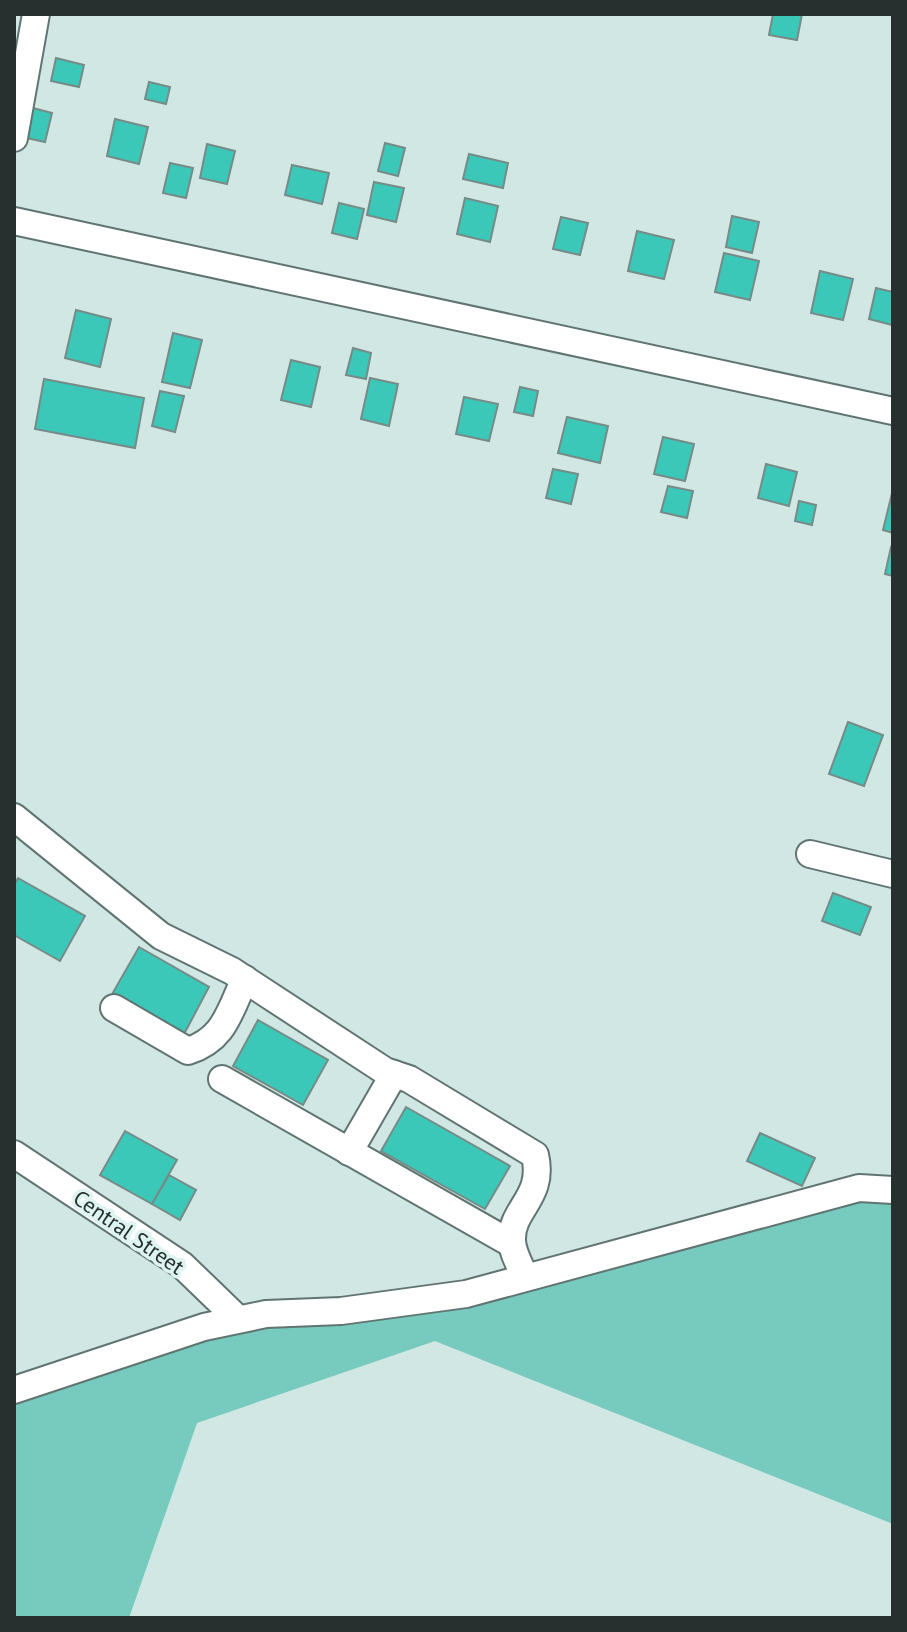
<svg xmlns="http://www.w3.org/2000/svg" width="907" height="1632" font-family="'PT Sans',sans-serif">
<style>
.green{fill:#76cabe}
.building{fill:#3cc8b8;stroke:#768b88;stroke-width:2}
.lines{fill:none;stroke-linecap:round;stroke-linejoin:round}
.street-casing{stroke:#607571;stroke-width:30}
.street{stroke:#fff;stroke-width:26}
.labels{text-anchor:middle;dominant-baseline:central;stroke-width:7;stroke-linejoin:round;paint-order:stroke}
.street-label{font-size:22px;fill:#27302e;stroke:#ddf4f0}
</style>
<rect width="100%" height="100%" fill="#d0e7e3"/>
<path class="green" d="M893 1190V1524L435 1341 197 1423 129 1618H14V1390L204 1327 341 1311Z"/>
<g class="building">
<path d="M773 14H802L797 40 769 35Z"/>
<path d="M56 58 84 65 79 87 51 81Z"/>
<path d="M149 82 170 87 166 104 145 99Z"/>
<path d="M29 107 52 113 45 142 22 137Z"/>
<path d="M115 119 148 127 139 164 107 156Z"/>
<path d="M385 143 405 148 398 176 378 171Z"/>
<path d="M207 144 235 151 227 184 200 178Z"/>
<path d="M469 154 508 163 503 188 463 179Z"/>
<path d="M170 163 193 168 186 198 163 193Z"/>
<path d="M292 165 329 173 322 204 285 195Z"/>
<path d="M374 182 404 188 396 222 367 215Z"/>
<path d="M465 198 498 206 490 242 457 234Z"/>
<path d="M339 203 364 209 357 239 332 233Z"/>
<path d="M732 216 759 222 752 253 726 247Z"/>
<path d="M561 217 588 223 580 255 553 249Z"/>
<path d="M637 231 674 240 664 279 628 271Z"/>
<path d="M724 253 759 261 750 300 715 292Z"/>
<path d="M820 271 853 279 843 320 811 313Z"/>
<path d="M876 288 893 292 892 325 869 319Z"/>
<path d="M76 310 111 319 100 367 65 358Z"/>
<path d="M173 333 202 340 190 388 162 382Z"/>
<path d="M353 348 371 353 366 379 346 375Z"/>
<path d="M291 360 320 367 311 407 281 400Z"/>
<path d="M370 378 398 384 389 426 361 419Z"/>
<path d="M44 379 144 398 135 448 35 429Z"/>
<path d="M520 387 538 391 533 416 514 412Z"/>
<path d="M160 391 184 396 175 432 152 426Z"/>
<path d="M464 397 498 404 489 441 456 434Z"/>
<path d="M567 417 608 426 600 463 558 453Z"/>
<path d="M663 437 694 444 685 481 654 474Z"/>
<path d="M766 464 797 472 789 506 758 498Z"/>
<path d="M553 469 578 474 571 504 546 498Z"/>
<path d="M668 486 693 491 687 518 661 512Z"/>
<path d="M893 489V533L883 530Z"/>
<path d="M799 501 816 505 812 525 795 521Z"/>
<path d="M891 547 893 548V576L885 574Z"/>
<path d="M848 722 883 735 864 786 829 774Z"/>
<path d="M18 878 85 916 60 961 14 935V885Z"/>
<path d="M833 893 871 907 860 935 822 921Z"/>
<path d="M139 947 209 987 183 1036 111 996Z"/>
<path d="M258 1020 328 1060 303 1105 233 1066Z"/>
<path d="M406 1107 510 1166 485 1209 381 1151Z"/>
<path d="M125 1131 177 1160 152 1204 100 1175Z"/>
<path d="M760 1133 815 1158 802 1186 747 1161Z"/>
<path d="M169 1175 196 1190 180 1220 152 1204Z"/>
</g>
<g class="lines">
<defs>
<g id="street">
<path d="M14 138 36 14"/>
<path d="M14 221 893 411"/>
<path d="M14 817 161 936 232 971 385 1071 409 1079 535 1155C545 1198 511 1208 512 1240 512 1252 520 1265 525 1277"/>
<path d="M810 854 893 874"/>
<path d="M114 1008 188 1051C225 1039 229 1012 245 979"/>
<path d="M222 1079 512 1244"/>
<path d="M349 1152 394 1074"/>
<path d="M14 1154 182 1265 238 1319"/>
<path d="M14 1390 204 1327 266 1314 341 1311 466 1294 859 1188 893 1190"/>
</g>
</defs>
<use href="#street" class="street-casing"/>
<use href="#street" class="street"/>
</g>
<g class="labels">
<g class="street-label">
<text transform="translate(129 1232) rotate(35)">Central Street</text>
</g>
</g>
<rect width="907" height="1632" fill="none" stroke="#27302e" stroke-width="32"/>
</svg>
